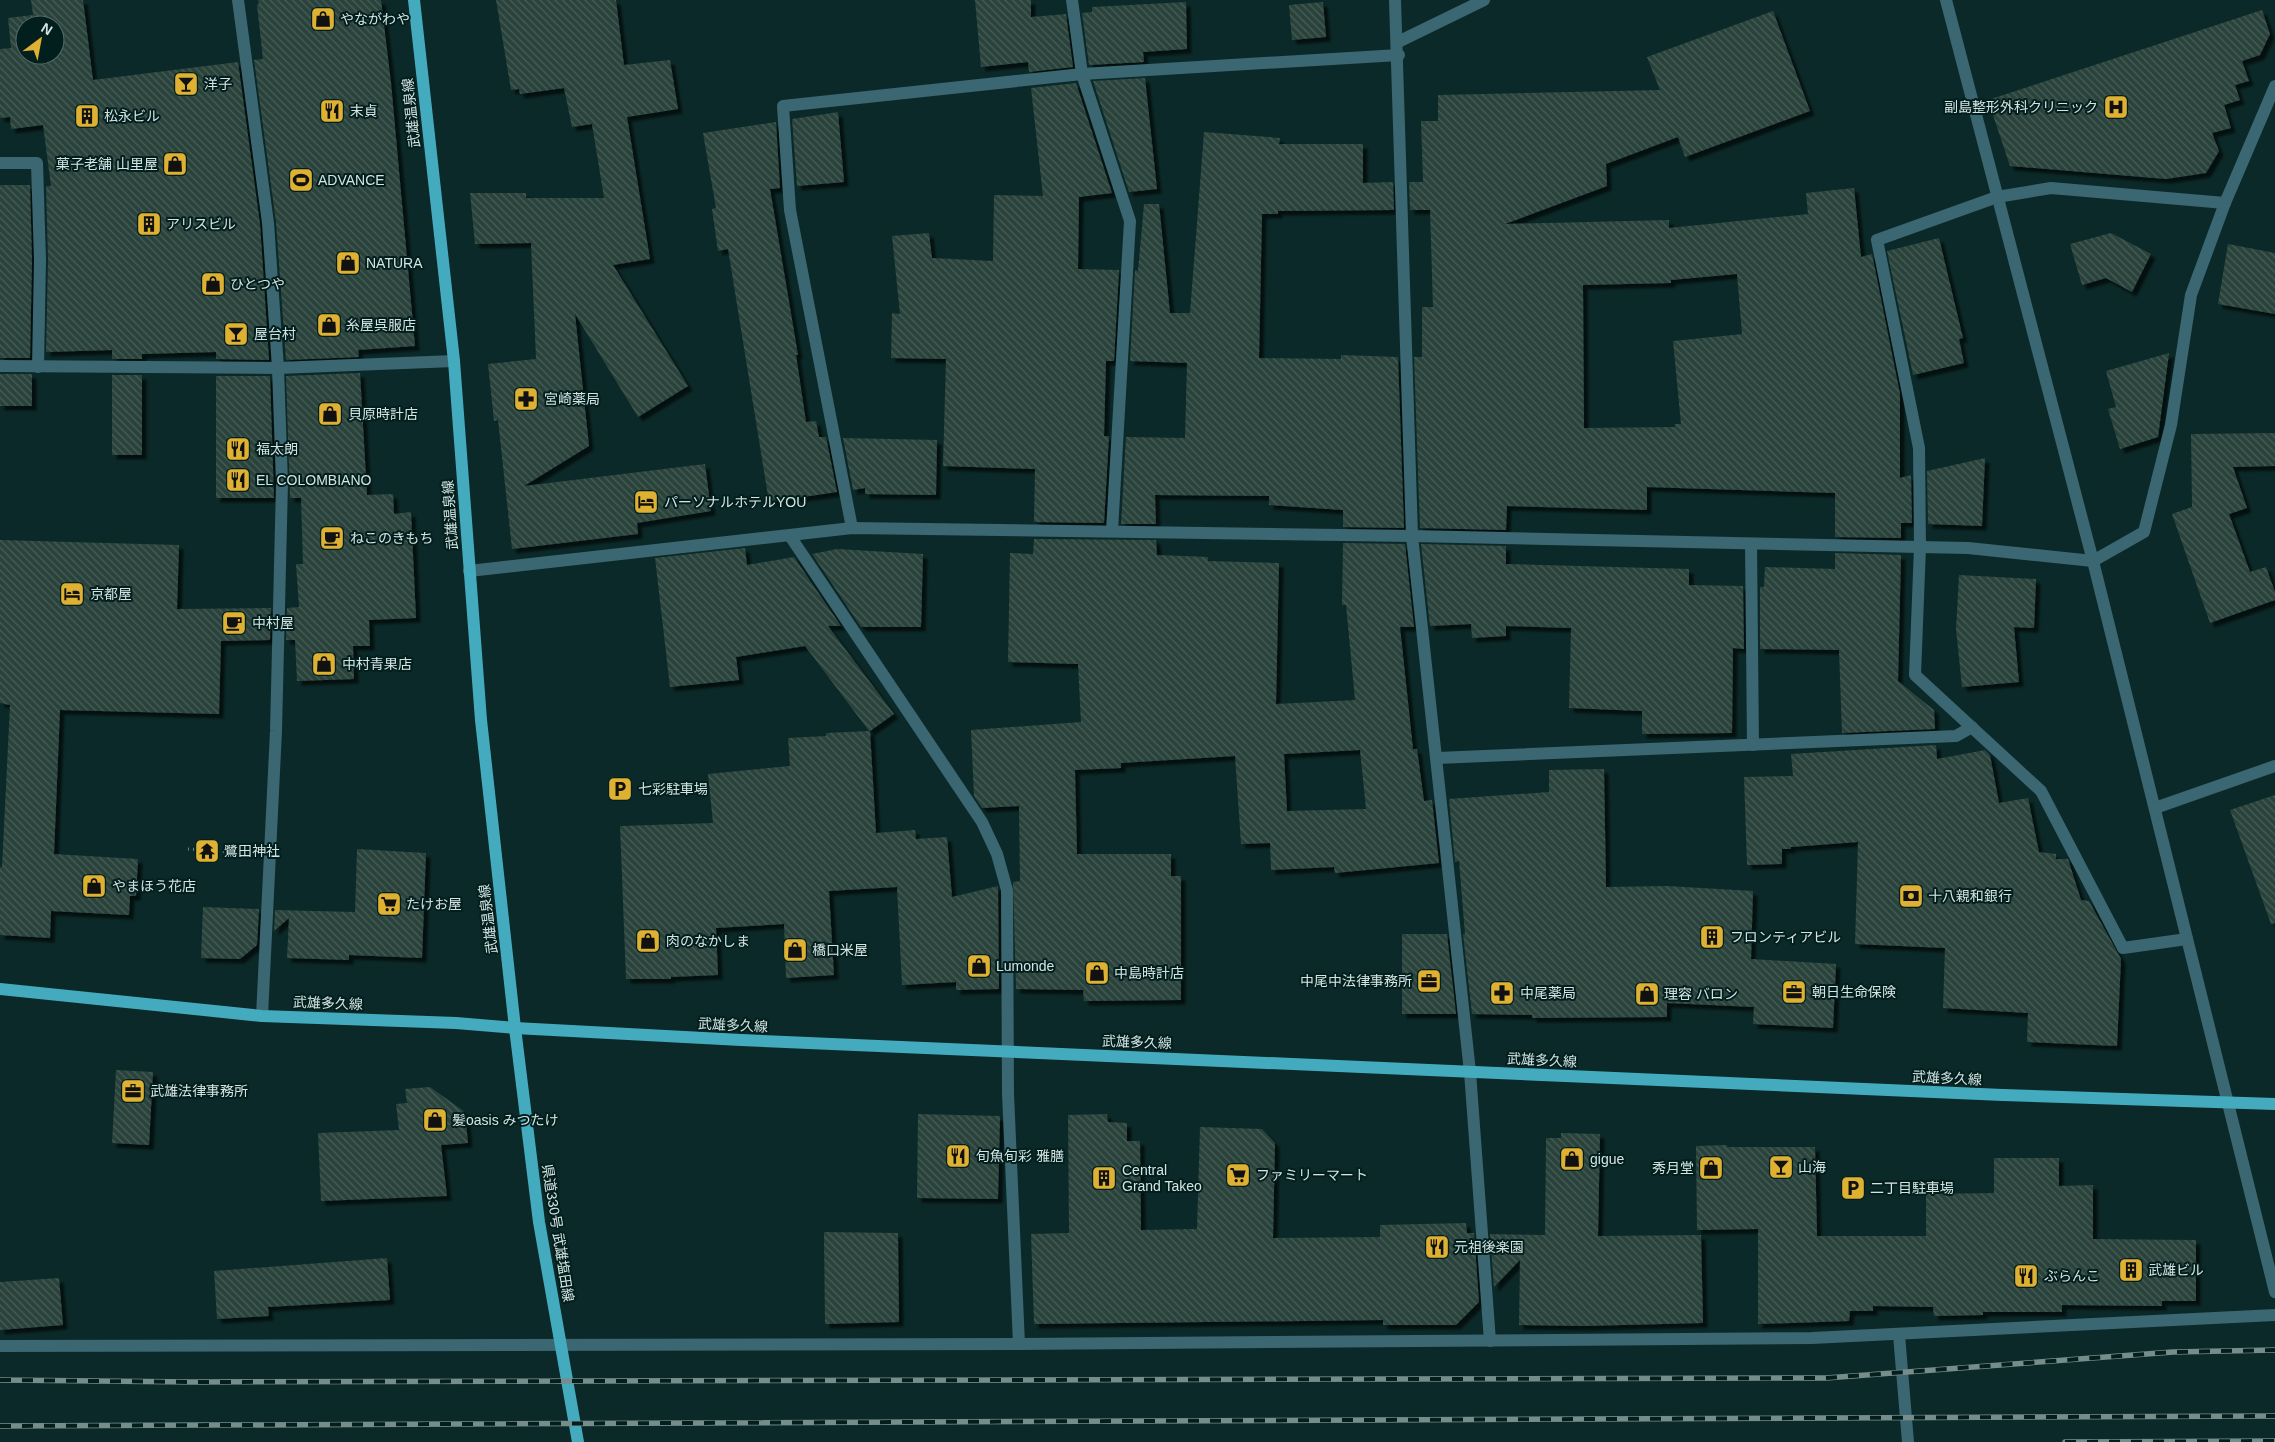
<svg xmlns="http://www.w3.org/2000/svg" width="2275" height="1442" font-family="Arial,'Noto Sans JP',sans-serif">
<style>
.building{fill:url(#building-back-hatch);fill-rule:evenodd;filter:url(#shadow)}
.lines{fill:none;stroke-linecap:round;stroke-linejoin:round}
.path{stroke:#6b8281;stroke-width:3;stroke-dasharray:1 4;stroke-linecap:butt}
.minor{stroke:#3a6771;stroke-width:12}
.major{stroke:#44abbf;stroke-width:12}
.rail-casing{stroke:#768d8c;stroke-width:5.5}
.rail{stroke:#021f1e;stroke-width:4;stroke-dasharray:11;stroke-linecap:butt}
.labels{text-anchor:middle;dominant-baseline:central;stroke-width:4;stroke-linejoin:round;paint-order:stroke}
.poi-label{font-size:14px;fill:#d4e4e3;stroke:#021f1e;text-anchor:start}
.street-label{font-size:14px;fill:#d4e4e3;stroke:#021f1e}
</style>
<defs>
<pattern id="building-back-hatch" width="6" height="6" patternUnits="userSpaceOnUse" patternTransform="scale(1.25)"><rect width="6" height="6" fill="#29433b"/><path d="M-1 5l2 2M0 0l6 6M5-1l2 2" fill="none" stroke="#475e57"/></pattern>
<filter id="shadow"><feDropShadow dx="4.5" dy="4.5" stdDeviation="1" flood-color="#0009"/></filter>
</defs>
<rect width="100%" height="100%" fill="#0b2928"/>
<g class="building">
<path d="M31 0H83L93 80 238 62 260 224 269 360 216 359V352L142 354V359H112V350L46 352 48 260 46 186H51L43 125 11 129 10 117 0 118V49L11 48 8 18 33 15ZM25 25H55V55H25Z"/>
<path d="M258 0H381L391 83 415 346 358 350 359 357 286 360 276 222 254 60 263 59 257 5 259 4Z"/>
<path d="M496 0H616L624 65 670 60 678 109 627 117 650 259 613 265 688 386 638 417 575 314 589 446 524 486 705 464 711 511 637 523 638 534 512 549 498 420 494 421 488 364 536 359 531 243 475 244 470 193H526V198H604L592 124 572 127 564 88 520 94 519 89 511 90Z"/>
<path d="M975 0H1031V17L1066 14 1073 67 1029 72 1028 62 981 67Z"/>
<path d="M1186 2 1187 49 1143 52 1144 62 1089 65 1082 13 1092 12V7Z"/>
<path d="M1323 2 1326 37 1292 40 1289 5Z"/>
<path d="M2262 10 2270 34 2260 55 2242 61 2249 81 2235 85 2240 100 2224 105 2231 128 2212 133 2219 151 2206 173 2166 179 2010 166 1988 100Z"/>
<path d="M1773 11 1810 111 1685 157 1678 137 1606 164 1607 186 1505 224 1669 220V228L1808 214 1806 193 1854 188 1861 257 1872 254 1900 394V478L1911 475 1912 523H1901V538L1835 537V493L1647 487V510L1507 506 1506 530 1420 528 1414 357H1422V307H1433L1430 210H1410L1409 182H1423L1421 121H1438V95L1660 90 1647 57ZM1737 274 1742 334 1673 341 1681 424H1675V427L1584 428 1583 285 1671 283V280Z"/>
<path d="M1145 78 1157 189 1129 192 1093 81Z"/>
<path d="M1076 83 1112 193 1079 197 1078 269 1119 270 1114 361H1106L1104 436H1109L1104 523 1034 522 1035 469 943 466 946 359 891 358 892 313 900 314 892 236 929 233 932 258 993 261 994 195 1043 196 1031 88Z"/>
<path d="M838 112 844 182 797 186 792 119Z"/>
<path d="M776 122 780 188 770 189 798 355H796L806 422 816 421 819 437H826L837 492 769 502 728 249 718 251 712 209 716 208 703 133Z"/>
<path d="M1204 132 1280 138 1279 144H1363V183L1393 182 1394 210 1278 211V214H1262L1259 358 1341 359V355L1398 357 1404 528 1343 527V510L1269 505V496L1155 495 1156 524H1121L1126 437 1185 438 1187 363 1130 361 1135 270 1138 271 1144 204H1159L1170 313H1190Z"/>
<path d="M0 185H30L32 260 30 358H0Z"/>
<path d="M2111 233 2151 254 2132 292 2106 278 2082 285 2070 244Z"/>
<path d="M1939 238 1963 338 1959 339 1964 363 1913 375 1887 251Z"/>
<path d="M2228 244 2275 253V314L2218 304Z"/>
<path d="M2169 353 2158 437 2120 449 2108 409 2116 407 2106 371Z"/>
<path d="M360 373 367 495 393 494 394 514 411 512 416 618 369 620 370 646H353L354 679 297 681 295 640H286L287 608 299 607 296 564H303L301 498H290L286 376Z"/>
<rect x="0" y="374" width="32" height="32"/>
<rect x="112" y="375" width="30" height="80"/>
<path d="M216 376H270L274 498H216Z"/>
<path d="M2275 433V466L2233 467 2247 508 2229 514 2250 572 2266 567 2275 592V600L2210 623 2172 514 2192 507 2191 434Z"/>
<path d="M843 438 937 440 936 495 865 494V488L853 490Z"/>
<path d="M1985 458 1982 526 1928 524 1927 471Z"/>
<path d="M1034 539 1156 540 1157 555 1208 557V561L1279 563 1276 704 1355 700 1346 605H1342L1343 543 1405 544 1414 627H1400L1413 749H1417L1424 801 1432 800 1439 863 1335 873 1334 867 1271 870 1270 843 1241 844 1235 756 1121 763V768L1075 770 1077 854H1171V876H1181V1000L1084 1001 1083 990 1016 989 1013 882 1020 881 1019 806 982 808 974 796 971 730 1081 722 1078 664 1008 662 1010 553 1033 554ZM1360 750 1366 809 1287 811 1284 754Z"/>
<path d="M0 540 179 545 177 609 271 608 270 640 221 641 219 714 60 710 54 854 138 859 136 896H130L129 915 51 911 50 938 0 935V867H2L10 705 0 703Z"/>
<path d="M1421 544 1506 546V564L1689 569V585L1743 586 1744 649 1733 648 1732 733 1642 734V711L1569 708 1571 628 1506 626V636L1472 638 1471 624 1430 626Z"/>
<path d="M745 548 747 565 794 557 841 626H828L894 714 870 731 876 833 915 830 916 839 947 837 952 897 998 886 999 989 956 990V982L902 985 897 887 829 891 834 975 786 978 784 924 716 928 718 975 671 977V979H626L620 826 713 823 708 774 790 766 788 738 826 736V733L869 731 805 646 736 657 739 680 670 687 655 558Z"/>
<path d="M837 549 923 554 921 627H861L812 554Z"/>
<path d="M1835 553 1901 555 1898 681 1934 710 1935 729 1842 733 1839 650 1760 649V587H1764L1765 567 1835 569Z"/>
<path d="M1959 575 2036 579 2034 628 2014 627 2019 682 1962 687 1956 629Z"/>
<path d="M1936 745 1937 759 1985 750 1990 755 1999 803 2028 798 2039 852 2056 854V859H2068L2081 900 2089 901 2121 959 2117 1046 2027 1042 2028 1013 1943 1008 1945 948 1855 944 1858 842 1791 847V849H1782V864L1747 865 1744 777 1793 776 1791 754Z"/>
<path d="M1604 769 1606 887 1667 886 1753 891 1751 959 1836 964 1833 1028 1753 1024 1754 1007 1667 1003V1017L1532 1018V1015L1472 1014 1463 934H1465L1459 861 1455 862 1449 799 1549 792V770Z"/>
<path d="M2275 795V923L2271 924 2230 810Z"/>
<path d="M357 849 426 853 422 958 349 955V960L287 958 289 918 274 931 275 910 355 912Z"/>
<path d="M203 907 259 909 257 945 240 959 201 958Z"/>
<path d="M1402 934H1447L1456 1014H1402Z"/>
<path d="M116 1070 153 1072 149 1145 112 1143Z"/>
<path d="M430 1087 465 1112 468 1143 441 1145 447 1196 321 1201 318 1133 399 1130 396 1104 407 1103 405 1089Z"/>
<path d="M918 1114 1000 1116 998 1199 917 1198Z"/>
<path d="M1107 1114 1108 1122 1127 1123V1141H1140L1141 1230 1197 1229 1200 1127 1262 1129 1275 1143 1273 1238 1380 1237V1225L1466 1223 1467 1233H1474L1479 1302 1456 1325H1383V1320L1034 1324 1031 1234 1069 1233 1068 1115Z"/>
<path d="M1561 1133 1600 1134 1598 1236 1701 1235 1703 1323 1583 1326 1519 1325 1520 1260 1494 1287 1490 1234 1545 1235 1546 1138H1561Z"/>
<path d="M1727 1145V1147H1815L1817 1236H1926V1194L1994 1193V1158H2059V1186L2093 1185V1239L2196 1240V1301H2162V1306L2062 1305V1312H1983V1315L1934 1316 1933 1307 1873 1306V1311H1850L1849 1321 1758 1324V1229L1697 1230 1696 1146Z"/>
<path d="M824 1232 898 1233 899 1322 825 1324Z"/>
<path d="M387 1258 390 1300 268 1307 269 1316 217 1319 214 1271Z"/>
<path d="M59 1278 63 1325 0 1330V1282Z"/>
</g>
<g class="lines">
<path class="path" d="M188 849 245 853"/>
<g class="minor">
<path d="M238 0 268 223 278 368 282 483 276 731 262 1016"/>
<path d="M1072 0 1082 74 1130 221 1112 531"/>
<path d="M1395 0 1412 536 1470 1072 1490 1341"/>
<path d="M1946 0 2093 561 2275 1292"/>
<path d="M1398 42 1484 0"/>
<path d="M0 163H37L40 260 38 367"/>
<path d="M0 366 278 368 454 361"/>
<path d="M852 528 790 210 783 106 1082 74 1399 55"/>
<path d="M790 536 982 822 997 854 1007 890 1008 1094 1019 1344"/>
<path d="M1751 544 1753 745"/>
<path d="M469 571 852 528 1412 536 1968 548 2093 561 2144 532 2171 425 2191 295 2225 203 2275 86"/>
<path d="M1437 758 1956 736 1972 727"/>
<path d="M2155 808 2275 766"/>
<path d="M2187 939 2123 948 2041 791 1915 675 1920 547 1919 448 1877 240 1997 197 2051 188 2225 203"/>
<path d="M1899 1335 1908 1442"/>
<path d="M0 1346 1019 1344 1812 1338 2275 1315"/>
</g>
<g class="major">
<path d="M414 0 454 361 481 720 515 1028 539 1222 578 1442"/>
<path d="M0 989 262 1016 456 1023 515 1028 741 1040 2003 1095 2275 1104"/>
</g>
<defs>
<g id="rail">
<path d="M0 1380 193 1382 1826 1378 2173 1352 2275 1350"/>
<path d="M0 1426 2275 1416"/>
<path d="M2065 1442 2275 1441"/>
</g>
</defs>
<use href="#rail" class="rail-casing"/>
<use href="#rail" class="rail"/>
</g>
<defs>
<symbol id="shop-square" viewBox="-11 -11 22 22"><rect x="-9" y="-9" width="18" height="18" rx="4" fill="#deb133" stroke="#021f1e"/><path d="M-5-2.5h2.3a2.7 3.5 0 0 1 5.4 0H5L5.5 6h-11ZM-1.5-2.5h3a1.5 2.3 0 0 0-3 0Z" fill="#111"/></symbol>
<symbol id="bar-square" viewBox="-11 -11 22 22"><rect x="-9" y="-9" width="18" height="18" rx="4" fill="#deb133" stroke="#021f1e"/><path d="M-6-5H6L.8 .8V4.5H3.5V6h-7V4.5H-.8V.8Z" fill="#111"/></symbol>
<symbol id="hospital-square" viewBox="-11 -11 22 22"><rect x="-9" y="-9" width="18" height="18" rx="4" fill="#deb133" stroke="#021f1e"/><path d="M-5-5h3v3.5h4V-5h3V5h-3V1.5h-4V5h-3Z" fill="#111"/></symbol>
<symbol id="restaurant-square" viewBox="-11 -11 22 22"><rect x="-9" y="-9" width="18" height="18" rx="4" fill="#deb133" stroke="#021f1e"/><path d="M-5-6h1v4h1v-4h1v4h1v-4h1v5L-1.5 .5V6h-2V.5L-5-1ZM5-6V6H3V1.5H1.5Q1.5-4 5-6Z" fill="#111"/></symbol>
<symbol id="building-square" viewBox="-11 -11 22 22"><rect x="-9" y="-9" width="18" height="18" rx="4" fill="#deb133" stroke="#021f1e"/><path d="M-4-6H4V6H1V3H-1V6H-4ZM-2.5-4.3h1.7v1.8h-1.7ZM.8-4.3h1.7v1.8H.8ZM-2.5-1h1.7V.8h-1.7ZM.8-1h1.7V.8H.8Z" fill="#111"/></symbol>
<symbol id="stadium-square" viewBox="-11 -11 22 22"><rect x="-9" y="-9" width="18" height="18" rx="4" fill="#deb133" stroke="#021f1e"/><path d="M0-5a6.5 5 0 1 0 0 10a6.5 5 0 1 0 0-10ZM-3.5-1.8h7v3.6h-7Z" fill="#111"/></symbol>
<symbol id="pharmacy-square" viewBox="-11 -11 22 22"><rect x="-9" y="-9" width="18" height="18" rx="4" fill="#deb133" stroke="#021f1e"/><path d="M-2-6h4v4h4v4h-4v4h-4v-4h-4v-4h4Z" fill="#111"/></symbol>
<symbol id="hotel-square" viewBox="-11 -11 22 22"><rect x="-9" y="-9" width="18" height="18" rx="4" fill="#deb133" stroke="#021f1e"/><path d="M-6-4.5h1.5V1H6V5H4.5V3h-9V5H-6ZM-4 0a1.8 1.8 0 1 1 3.6 0ZM.5 0V-2.5h3Q6-2.5 6 0Z" fill="#111"/></symbol>
<symbol id="cafe-square" viewBox="-11 -11 22 22"><rect x="-9" y="-9" width="18" height="18" rx="4" fill="#deb133" stroke="#021f1e"/><path d="M-5.5-4.5H6V0H3Q3 3.5 0 3.5H-2.5Q-5.5 3.5-5.5 0ZM3-3.2v2h1.7v-2ZM-6 4.5H4V6H-6Z" fill="#111"/></symbol>
<symbol id="parking-square" viewBox="-11 -11 22 22"><rect x="-9" y="-9" width="18" height="18" rx="4" fill="#deb133" stroke="#021f1e"/><path d="M-3.5-5.5H1a3.5 3.5 0 0 1 0 7H-1V5.5H-3.5ZM-1-3.4V-.6H.8a1.4 1.4 0 0 0 0-2.8Z" fill="#111"/></symbol>
<symbol id="temple-square" viewBox="-11 -11 22 22"><rect x="-9" y="-9" width="18" height="18" rx="4" fill="#deb133" stroke="#021f1e"/><path d="M0-6L5-2H3V0L6.5 2.5H4V6H1.5V3h-3V6H-4V2.5H-6.5L-3 0V-2H-5Z" fill="#111"/></symbol>
<symbol id="bank-square" viewBox="-11 -11 22 22"><rect x="-9" y="-9" width="18" height="18" rx="4" fill="#deb133" stroke="#021f1e"/><path d="M-6-4H6V4H-6ZM0-2.3a2.3 2.3 0 1 0 0 4.6a2.3 2.3 0 1 0 0-4.6Z" fill="#111"/></symbol>
<symbol id="supermarket-square" viewBox="-11 -11 22 22"><rect x="-9" y="-9" width="18" height="18" rx="4" fill="#deb133" stroke="#021f1e"/><path d="M-6-5.5h2.5l.6 2H6L4.5 2H-2.5L-4.4-4H-6ZM-1.5 3.2a1.3 1.3 0 1 0 .1 0ZM3 3.2a1.3 1.3 0 1 0 .1 0Z" fill="#111"/></symbol>
<symbol id="office-square" viewBox="-11 -11 22 22"><rect x="-9" y="-9" width="18" height="18" rx="4" fill="#deb133" stroke="#021f1e"/><path d="M-6-3h4V-5.5h4V-3h4V5H-6ZM-1-4.5V-3h2v-1.5ZM-6 0V1H6V0Z" fill="#111"/></symbol>
</defs>
<g fill-rule="evenodd">
<use href="#shop-square" x="309" y="5" width="28" height="28"/>
<use href="#bar-square" x="172" y="70" width="28" height="28"/>
<use href="#hospital-square" x="2102" y="93" width="28" height="28"/>
<use href="#restaurant-square" x="318" y="97" width="28" height="28"/>
<use href="#building-square" x="73" y="102" width="28" height="28"/>
<use href="#shop-square" x="161" y="150" width="28" height="28"/>
<use href="#stadium-square" x="287" y="166" width="28" height="28"/>
<use href="#building-square" x="135" y="210" width="28" height="28"/>
<use href="#shop-square" x="334" y="249" width="28" height="28"/>
<use href="#shop-square" x="199" y="270" width="28" height="28"/>
<use href="#shop-square" x="315" y="311" width="28" height="28"/>
<use href="#bar-square" x="222" y="320" width="28" height="28"/>
<use href="#pharmacy-square" x="512" y="385" width="28" height="28"/>
<use href="#shop-square" x="316" y="400" width="28" height="28"/>
<use href="#restaurant-square" x="224" y="435" width="28" height="28"/>
<use href="#restaurant-square" x="224" y="466" width="28" height="28"/>
<use href="#hotel-square" x="632" y="488" width="28" height="28"/>
<use href="#cafe-square" x="318" y="524" width="28" height="28"/>
<use href="#hotel-square" x="58" y="580" width="28" height="28"/>
<use href="#cafe-square" x="220" y="609" width="28" height="28"/>
<use href="#shop-square" x="310" y="650" width="28" height="28"/>
<use href="#parking-square" x="606" y="775" width="28" height="28"/>
<use href="#temple-square" x="193" y="837" width="28" height="28"/>
<use href="#shop-square" x="80" y="872" width="28" height="28"/>
<use href="#bank-square" x="1897" y="882" width="28" height="28"/>
<use href="#supermarket-square" x="375" y="890" width="28" height="28"/>
<use href="#building-square" x="1698" y="923" width="28" height="28"/>
<use href="#shop-square" x="634" y="927" width="28" height="28"/>
<use href="#shop-square" x="781" y="936" width="28" height="28"/>
<use href="#shop-square" x="965" y="952" width="28" height="28"/>
<use href="#shop-square" x="1083" y="959" width="28" height="28"/>
<use href="#office-square" x="1415" y="967" width="28" height="28"/>
<use href="#office-square" x="1780" y="978" width="28" height="28"/>
<use href="#pharmacy-square" x="1488" y="979" width="28" height="28"/>
<use href="#shop-square" x="1633" y="980" width="28" height="28"/>
<use href="#office-square" x="119" y="1077" width="28" height="28"/>
<use href="#shop-square" x="421" y="1106" width="28" height="28"/>
<use href="#restaurant-square" x="944" y="1142" width="28" height="28"/>
<use href="#shop-square" x="1558" y="1145" width="28" height="28"/>
<use href="#bar-square" x="1767" y="1153" width="28" height="28"/>
<use href="#shop-square" x="1697" y="1154" width="28" height="28"/>
<use href="#supermarket-square" x="1224" y="1161" width="28" height="28"/>
<use href="#building-square" x="1090" y="1164" width="28" height="28"/>
<use href="#parking-square" x="1839" y="1174" width="28" height="28"/>
<use href="#restaurant-square" x="1423" y="1233" width="28" height="28"/>
<use href="#building-square" x="2117" y="1256" width="28" height="28"/>
<use href="#restaurant-square" x="2012" y="1262" width="28" height="28"/>
</g>
<g class="labels">
<g class="poi-label">
<text x="340" y="19">やながわや</text>
<text x="204" y="84">洋子</text>
<text x="2098" y="107" text-anchor="end">副島整形外科クリニック</text>
<text x="350" y="111">末貞</text>
<text x="104" y="116">松永ビル</text>
<text x="158" y="164" text-anchor="end">菓子老舗 山里屋</text>
<text x="318" y="180">ADVANCE</text>
<text x="166" y="224">アリスビル</text>
<text x="366" y="263">NATURA</text>
<text x="230" y="284">ひとつや</text>
<text x="346" y="325">糸屋呉服店</text>
<text x="254" y="334">屋台村</text>
<text x="544" y="399">宮崎薬局</text>
<text x="348" y="414">貝原時計店</text>
<text x="256" y="449">福太朗</text>
<text x="256" y="480">EL COLOMBIANO</text>
<text x="664" y="502">パーソナルホテルYOU</text>
<text x="350" y="538">ねこのきもち</text>
<text x="90" y="594">京都屋</text>
<text x="252" y="623">中村屋</text>
<text x="342" y="664">中村青果店</text>
<text x="638" y="789">七彩駐車場</text>
<text x="224" y="851">鷺田神社</text>
<text x="112" y="886">やまほう花店</text>
<text x="1928" y="896">十八親和銀行</text>
<text x="406" y="904">たけお屋</text>
<text x="1730" y="937">フロンティアビル</text>
<text x="666" y="941">肉のなかしま</text>
<text x="812" y="950">橋口米屋</text>
<text x="996" y="966">Lumonde</text>
<text x="1114" y="973">中島時計店</text>
<text x="1412" y="981" text-anchor="end">中尾中法律事務所</text>
<text x="1812" y="992">朝日生命保険</text>
<text x="1520" y="993">中尾薬局</text>
<text x="1664" y="994">理容 バロン</text>
<text x="150" y="1091">武雄法律事務所</text>
<text x="452" y="1120">髪oasis みつたけ</text>
<text x="976" y="1156">旬魚旬彩 雅膳</text>
<text x="1590" y="1159">gigue</text>
<text x="1798" y="1167">山海</text>
<text x="1694" y="1168" text-anchor="end">秀月堂</text>
<text x="1122" y="1170">Central<tspan x="1122" dy="16">Grand Takeo</tspan></text>
<text x="1256" y="1175">ファミリーマート</text>
<text x="1870" y="1188">二丁目駐車場</text>
<text x="1454" y="1247">元祖後楽園</text>
<text x="2148" y="1270">武雄ビル</text>
<text x="2044" y="1276">ぶらんこ</text>
</g>
<g class="street-label">
<text transform="translate(411 113) rotate(-96)">武雄温泉線</text>
<text transform="translate(450 515) rotate(-94)">武雄温泉線</text>
<text transform="translate(488 919) rotate(-97)">武雄温泉線</text>
<text transform="translate(328 1003) rotate(2)">武雄多久線</text>
<text transform="translate(733 1025) rotate(3)">武雄多久線</text>
<text transform="translate(1137 1042) rotate(2)">武雄多久線</text>
<text transform="translate(1542 1060) rotate(3)">武雄多久線</text>
<text transform="translate(1947 1078) rotate(3)">武雄多久線</text>
<text transform="translate(558 1233) rotate(81)">県道330号 武雄塩田線</text>
</g>
</g>
<g transform="translate(40 40) rotate(32)"><circle r="24" fill="#021f1e" stroke="#566e6d"/>
<path d="M0-4L9 19L0 12L-9 19Z" fill="#deb133"/>
<text y="-8" font-size="14" font-weight="bold" text-anchor="middle" fill="#d4e4e3">N</text>
</g>
</svg>
